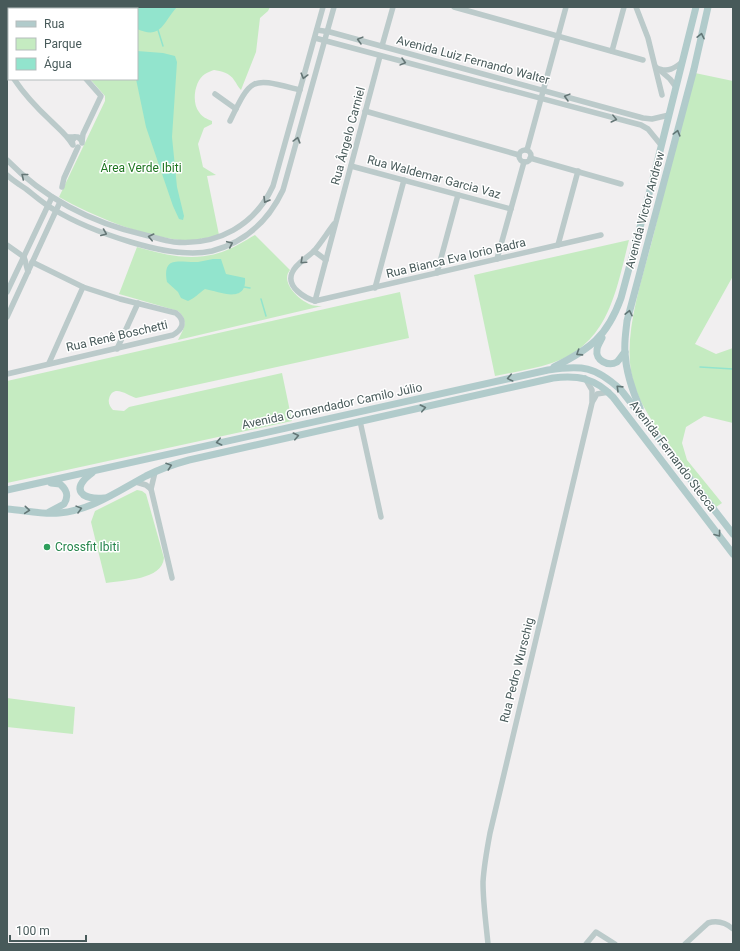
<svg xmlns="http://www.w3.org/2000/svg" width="740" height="951" font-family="Roboto,sans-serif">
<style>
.green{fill:#c5ebc1}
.water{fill:#92e4cd}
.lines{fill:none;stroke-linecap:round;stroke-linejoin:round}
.stream{stroke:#92e4cd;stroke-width:1.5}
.minor{stroke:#bbcaca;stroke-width:5.5}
.major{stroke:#b1cbcb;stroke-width:7}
.oneway{stroke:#627676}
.oneway2{stroke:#657676}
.leisure-dot{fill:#2e9e5b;stroke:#fff;stroke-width:1.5}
.labels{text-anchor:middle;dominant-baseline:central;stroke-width:3;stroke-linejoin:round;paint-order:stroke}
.street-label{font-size:12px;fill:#485a5a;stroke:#fff}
.park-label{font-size:12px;fill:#1f7621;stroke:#fff}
.leisure-label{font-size:12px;fill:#27864d;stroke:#fff;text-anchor:start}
</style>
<rect width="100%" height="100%" fill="#f1eff0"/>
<g class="green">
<path d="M42 7H270L268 11 260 18 256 52 241 90C238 87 237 84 234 80 230 73 221 71 214 70 211 71 208 72 205 74 195 80 191 102 199 112 202 117 207 119 212 121V124L204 128 198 144 203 167 216 175 207 176 219 235 202 239 201 238V239C194 240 187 241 180 240 139 235 95 217 59 197L105 101V96L90 79H137V9H43Z"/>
<path d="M7 19H9V54L7 55Z"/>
<path d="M695 73 733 81V276L695 344 716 354 733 348V423L704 416 686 427 682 443 687 460 722 503 716 507C703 489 689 472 676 454 660 432 644 413 635 387 619 343 642 281 653 237 666 182 681 127 695 73Z"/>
<path d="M255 235 290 270C280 282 298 299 309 304 313 306 318 306 322 306L178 340C184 328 189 321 178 311L119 294 137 247C165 255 193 262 222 252 234 248 244 241 255 235Z"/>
<path d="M629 240C616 291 609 344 552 363 534 369 514 372 495 376L474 275Z"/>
<path d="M400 292 409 338 136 398C128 396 113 383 109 399 108 403 110 407 113 410L124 411 129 407 282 373 292 421 7 483V381Z"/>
<path d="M137 490 142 491 146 494 164 558C162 580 124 580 106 583L91 522 95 511Z"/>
<path d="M7 698 75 707 73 734 7 727Z"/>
</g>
<g class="water">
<path d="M114 7H177C163 22 162 40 137 29V9H116Z"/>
<path d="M137 51 163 53 175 56 177 62 172 137 177 187 184 216 183 220 179 219 173 206 146 127 136 79Z"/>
<path d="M213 259H221L226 274 245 278C247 304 220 292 205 289 199 293 195 298 188 301L181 298 178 292 167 282C162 254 180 263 198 262 203 261 208 260 213 259Z"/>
</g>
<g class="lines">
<g class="stream">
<path d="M158 30 163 46"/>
<path d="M244 287 250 288"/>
<path d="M261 299 266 316"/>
<path d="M700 367 733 369"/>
</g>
<g class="minor">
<path d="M37 7 38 9"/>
<path d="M454 7 643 60"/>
<path d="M636 7 648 38 662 95"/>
<path d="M317 30 330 32 643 118 652 119 669 115"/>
<path d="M315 38 641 125 648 129 661 145"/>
<path d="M382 46 393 7"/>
<path d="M612 51 624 7"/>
<path d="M656 67 670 79 676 87"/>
<path d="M7 69 9 72"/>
<path d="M660 69C669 72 674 68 681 63"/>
<path d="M14 79C24 94 37 108 51 121 58 128 67 135 72 144"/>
<path d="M215 94 236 109"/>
<path d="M365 111 519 155"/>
<path d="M230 121C252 75 252 78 300 90"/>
<path d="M68 137H78L82 141V143"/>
<path d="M82 141 83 134 101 96 86 79"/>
<path d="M73 145 72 141 75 137"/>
<circle cx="525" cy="156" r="6"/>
<path d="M527 150 566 7"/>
<path d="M530 158 621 184"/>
<path d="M7 160C45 199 92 223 145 235 154 237 164 241 174 242 218 246 255 225 273 186L323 7"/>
<path d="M351 166 511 209"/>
<path d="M7 175C12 180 20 185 26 189 35 196 44 204 53 209 89 231 171 261 212 251 245 242 269 220 283 190L334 7"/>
<path d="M62 187 64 178 78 147"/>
<path d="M7 245 24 257 25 260 28 272"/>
<path d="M558 245 578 171"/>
<path d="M314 251 326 260"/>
<path d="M497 259 524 162"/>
<path d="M437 273 458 195"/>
<path d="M375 288 404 180"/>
<path d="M7 292 52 197"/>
<path d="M315 301 601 235"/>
<path d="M315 301 380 56"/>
<path d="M315 301C305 298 286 287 292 273 295 264 307 258 314 251 321 243 327 233 334 224"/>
<path d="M7 317 60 202"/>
<path d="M117 349 138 303"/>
<path d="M49 363 83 287"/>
<path d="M7 374 173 335C183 329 186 321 176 313L120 299 83 287 32 262"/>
<path d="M593 401 597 394 609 392"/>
<path d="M360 421 381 517"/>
<path d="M155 472 151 489 172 578"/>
<path d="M136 482 146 485 151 489"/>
<path d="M488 944C486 923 483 903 483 882 484 865 487 849 490 833L592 403V390L585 378"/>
<path d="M586 944 596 932 615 944"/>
<path d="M685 944 708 923C718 920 726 923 733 929"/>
</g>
<g class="major">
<path d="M602 338C600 342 597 346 597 350 595 360 608 367 617 362 620 359 622 355 625 352"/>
<path d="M554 367C590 349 607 337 621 298L653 179 696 7"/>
<path d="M640 408C632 390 626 372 625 353 624 342 626 331 627 321L694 69 708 7"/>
<path d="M92 473C70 489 81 500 104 498"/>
<path d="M7 490 548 370C582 365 595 366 621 390L733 534"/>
<path d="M7 509C23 510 44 515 59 513 92 510 118 491 146 476 160 469 174 464 189 460L553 378C578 375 595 378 613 397L733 554"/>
<path d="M49 512 64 504C69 496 67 490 60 484L51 483"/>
</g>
</g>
<defs><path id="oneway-chevron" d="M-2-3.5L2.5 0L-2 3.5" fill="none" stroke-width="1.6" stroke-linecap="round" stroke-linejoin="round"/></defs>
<g class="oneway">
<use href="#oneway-chevron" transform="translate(701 36) rotate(-78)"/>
<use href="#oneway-chevron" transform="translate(677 133) rotate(-75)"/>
<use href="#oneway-chevron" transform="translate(629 313) rotate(-78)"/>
<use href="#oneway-chevron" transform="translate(579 353) rotate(147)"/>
<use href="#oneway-chevron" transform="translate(510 378) rotate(167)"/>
<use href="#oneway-chevron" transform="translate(619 388) rotate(-136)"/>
<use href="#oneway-chevron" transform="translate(423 408) rotate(-12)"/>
<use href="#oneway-chevron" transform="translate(296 436) rotate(-13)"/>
<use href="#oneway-chevron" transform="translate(219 442) rotate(167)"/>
<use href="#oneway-chevron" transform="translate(169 466) rotate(-19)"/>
<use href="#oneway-chevron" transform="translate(79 509) rotate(-15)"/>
<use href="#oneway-chevron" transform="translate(27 510) rotate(5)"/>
<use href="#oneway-chevron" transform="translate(718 534) rotate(53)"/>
</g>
<g class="oneway2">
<use href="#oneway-chevron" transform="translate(360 40) rotate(-165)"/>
<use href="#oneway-chevron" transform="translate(403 62) rotate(15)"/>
<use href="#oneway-chevron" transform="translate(304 76) rotate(105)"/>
<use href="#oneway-chevron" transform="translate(567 97) rotate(-165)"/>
<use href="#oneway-chevron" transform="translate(614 119) rotate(14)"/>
<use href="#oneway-chevron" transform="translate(297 140) rotate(-75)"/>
<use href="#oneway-chevron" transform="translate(24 176) rotate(-141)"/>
<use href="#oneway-chevron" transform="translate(266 200) rotate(121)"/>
<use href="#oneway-chevron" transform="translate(104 233) rotate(22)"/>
<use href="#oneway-chevron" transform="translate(151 237) rotate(-167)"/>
<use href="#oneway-chevron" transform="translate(230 244) rotate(-25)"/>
<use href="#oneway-chevron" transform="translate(303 261) rotate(137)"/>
</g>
<circle class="leisure-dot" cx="47" cy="547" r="4"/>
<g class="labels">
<g class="street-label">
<text transform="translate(473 60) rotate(15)">Avenida Luiz Fernando Walter</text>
<text transform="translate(348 136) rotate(-75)">Rua Ângelo Carniel</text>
<text transform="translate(434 177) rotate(15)">Rua Waldemar Garcia Vaz</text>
<text transform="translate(645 210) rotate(-75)">Avenida Victor Andrew</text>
<text transform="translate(456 258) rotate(-13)">Rua Bianca Eva Iorio Badra</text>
<text transform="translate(117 336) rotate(-13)">Rua Renê Boschetti</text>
<text transform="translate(332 406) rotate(-12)">Avenida Comendador Camilo Júlio</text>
<text transform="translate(673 456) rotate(53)">Avenida Fernando Stecca</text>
<text transform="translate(517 670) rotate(-76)">Rua Pedro Wurschig</text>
</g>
<g class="park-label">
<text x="141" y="168">Área Verde Ibiti</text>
</g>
<g class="leisure-label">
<text x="55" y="547">Crossfit Ibiti</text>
</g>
</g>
<rect width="740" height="951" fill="none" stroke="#485a5a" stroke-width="16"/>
<rect x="8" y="8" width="130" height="72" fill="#ffffff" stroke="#b6bdbd"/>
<rect x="16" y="21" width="20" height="6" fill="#b1cbcb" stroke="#b6bdbd"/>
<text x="44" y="28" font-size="12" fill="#485a5a">Rua</text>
<rect x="16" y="38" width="20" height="12" fill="#c5ebc1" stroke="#b6bdbd"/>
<text x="44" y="48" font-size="12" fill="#485a5a">Parque</text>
<rect x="16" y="58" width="20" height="12" fill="#92e4cd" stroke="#b6bdbd"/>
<text x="44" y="68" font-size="12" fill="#485a5a">Água</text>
<path d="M10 935v6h76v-6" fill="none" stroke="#485a5a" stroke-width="2"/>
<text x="16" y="935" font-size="12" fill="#485a5a" stroke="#ffffff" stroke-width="3" paint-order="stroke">100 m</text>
</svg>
